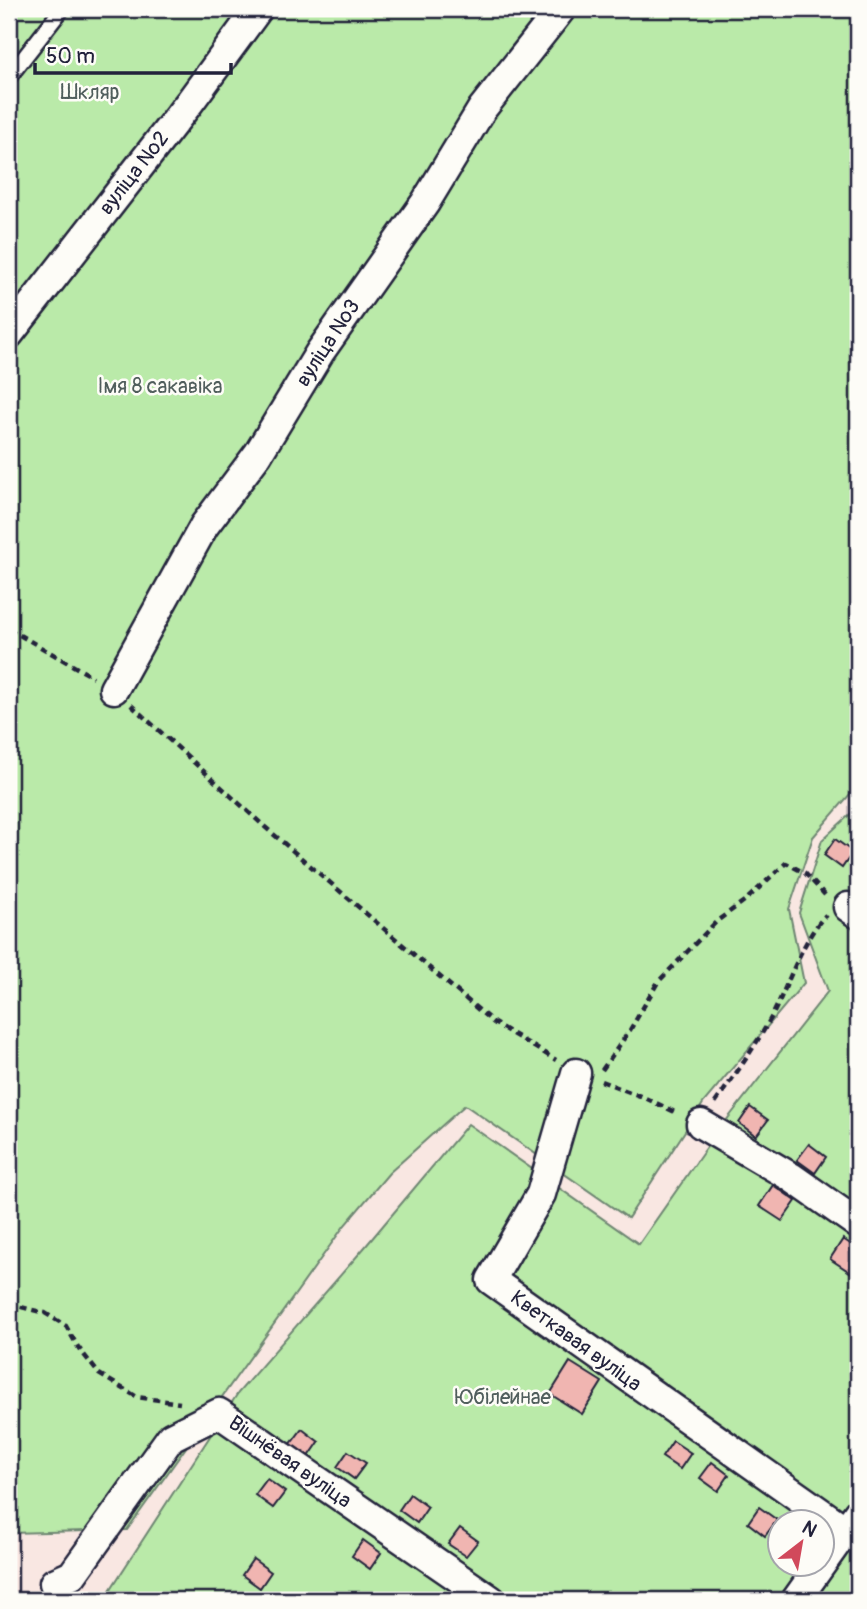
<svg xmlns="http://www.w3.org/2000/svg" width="867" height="1609" font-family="Pangolin,sans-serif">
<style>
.green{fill:#baeaa9;stroke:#6e8672;stroke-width:2}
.building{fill:#f0b5b1;stroke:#22223b;stroke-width:2}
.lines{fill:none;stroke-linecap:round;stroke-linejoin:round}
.service-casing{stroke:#22223b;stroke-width:19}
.minor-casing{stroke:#22223b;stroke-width:33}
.path{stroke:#22223b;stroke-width:4.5;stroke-dasharray:7 5;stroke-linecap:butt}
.service{stroke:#fdfcf7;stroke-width:14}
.minor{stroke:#fdfcf7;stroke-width:28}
.labels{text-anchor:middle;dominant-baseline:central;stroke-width:5;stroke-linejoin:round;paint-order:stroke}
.park-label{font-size:21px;fill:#505e5c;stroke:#fdfcf7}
.street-label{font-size:21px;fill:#22223b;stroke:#fdfcf7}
</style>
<rect width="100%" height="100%" fill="#f9e7e2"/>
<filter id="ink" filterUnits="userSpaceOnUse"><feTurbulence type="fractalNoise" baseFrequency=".0143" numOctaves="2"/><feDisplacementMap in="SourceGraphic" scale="14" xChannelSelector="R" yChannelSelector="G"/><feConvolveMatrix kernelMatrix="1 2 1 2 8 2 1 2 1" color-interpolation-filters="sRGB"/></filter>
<g filter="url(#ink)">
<g class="green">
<path d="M9 9H858V785L813 837 789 909 804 983 704 1102 628 1218 465 1105 389 1173 344 1226 127 1530 9 1533Z"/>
<path d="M858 807V1490L822 1543V1522H780V1564H808L782 1600H115L107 1595 238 1393 365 1247 468 1124 639 1244 718 1131 828 991 799 913 822 840Z"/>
<path d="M858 1530V1600H811Z"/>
</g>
<g class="building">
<path d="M835 839 853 852 842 868 824 855Z"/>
<path d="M750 1107 768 1120 756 1136 739 1123Z"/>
<path d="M809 1144 826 1157 815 1173 797 1160Z"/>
<path d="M773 1185 796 1201 782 1221 759 1206Z"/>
<path d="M843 1239 858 1249V1266L853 1274 830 1259Z"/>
<path d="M570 1362 602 1382 582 1414 550 1394Z"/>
<path d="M302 1429 319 1442 308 1458 290 1445Z"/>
<path d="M673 1441 691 1453 680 1469 662 1457Z"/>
<path d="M348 1451 366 1463 354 1479 337 1467Z"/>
<path d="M712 1462 729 1475 718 1491 700 1478Z"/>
<path d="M267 1479 285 1492 273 1508 255 1495Z"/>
<path d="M410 1494 428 1507 417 1523 399 1510Z"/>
<path d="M759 1507 777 1520 765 1536 748 1523Z"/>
<path d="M460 1528 478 1541 466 1556 448 1544Z"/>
<path d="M363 1540 381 1553 370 1569 352 1556Z"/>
<path d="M253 1559 271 1572 260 1588 242 1575Z"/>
</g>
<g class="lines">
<defs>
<path id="service" d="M9 77 62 9"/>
<g id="minor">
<path d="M9 334 189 103 258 9"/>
<path d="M114 689 204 526 258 454 320 352 425 203 482 109 561 9"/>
<path d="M848 907 858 914"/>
<path d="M576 1073 541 1194 491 1280 858 1539"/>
<path d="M701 1124 791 1177 858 1224"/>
<path d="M54 1583 72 1575 171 1437 219 1413 491 1600"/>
<path d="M796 1600 858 1513"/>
</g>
</defs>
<use href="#service" class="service-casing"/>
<use href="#minor" class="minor-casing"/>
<g class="path">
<path d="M9 629 93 677"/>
<path d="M131 705 265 827 494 1023 556 1060"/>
<path d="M602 1070 630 1030 658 982 717 921 747 899 786 863 805 873 825 895"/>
<path d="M601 1081 643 1097 677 1113"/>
<path d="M715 1103C735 1075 755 1047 772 1016 787 988 803 937 826 915"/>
<path d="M9 1304 45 1313 66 1326 78 1347 99 1374 137 1397 180 1403"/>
</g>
<use href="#service" class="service"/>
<use href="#minor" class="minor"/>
</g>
</g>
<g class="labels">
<g class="park-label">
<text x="90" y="92">Шкляр</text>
<text x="160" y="386">Імя 8 сакавіка</text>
<text x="503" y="1397">Юбілейнае</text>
</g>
<g class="street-label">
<text transform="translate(134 173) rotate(-52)">вуліца №2</text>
<text transform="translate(328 343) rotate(-57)">вуліца №3</text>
<text transform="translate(576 1341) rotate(36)">Кветкавая вуліца</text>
<text transform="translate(290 1462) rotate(35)">Вішнёвая вуліца</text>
</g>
</g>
<rect width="867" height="1609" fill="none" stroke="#fdfcf7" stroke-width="35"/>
<rect x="18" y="18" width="832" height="1574" fill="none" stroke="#22223b" stroke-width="2.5" filter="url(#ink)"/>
<g transform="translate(801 1543) rotate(31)"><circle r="33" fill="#fdfcf7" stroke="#a5a5ac" stroke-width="2"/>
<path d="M0-5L12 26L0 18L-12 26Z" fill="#d1495b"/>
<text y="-10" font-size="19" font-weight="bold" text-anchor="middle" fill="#22223b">N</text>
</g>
<path d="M35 63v10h196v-10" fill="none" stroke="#22223b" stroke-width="3.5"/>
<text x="46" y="63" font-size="21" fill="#22223b" stroke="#fdfcf7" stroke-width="5" paint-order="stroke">50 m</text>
</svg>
